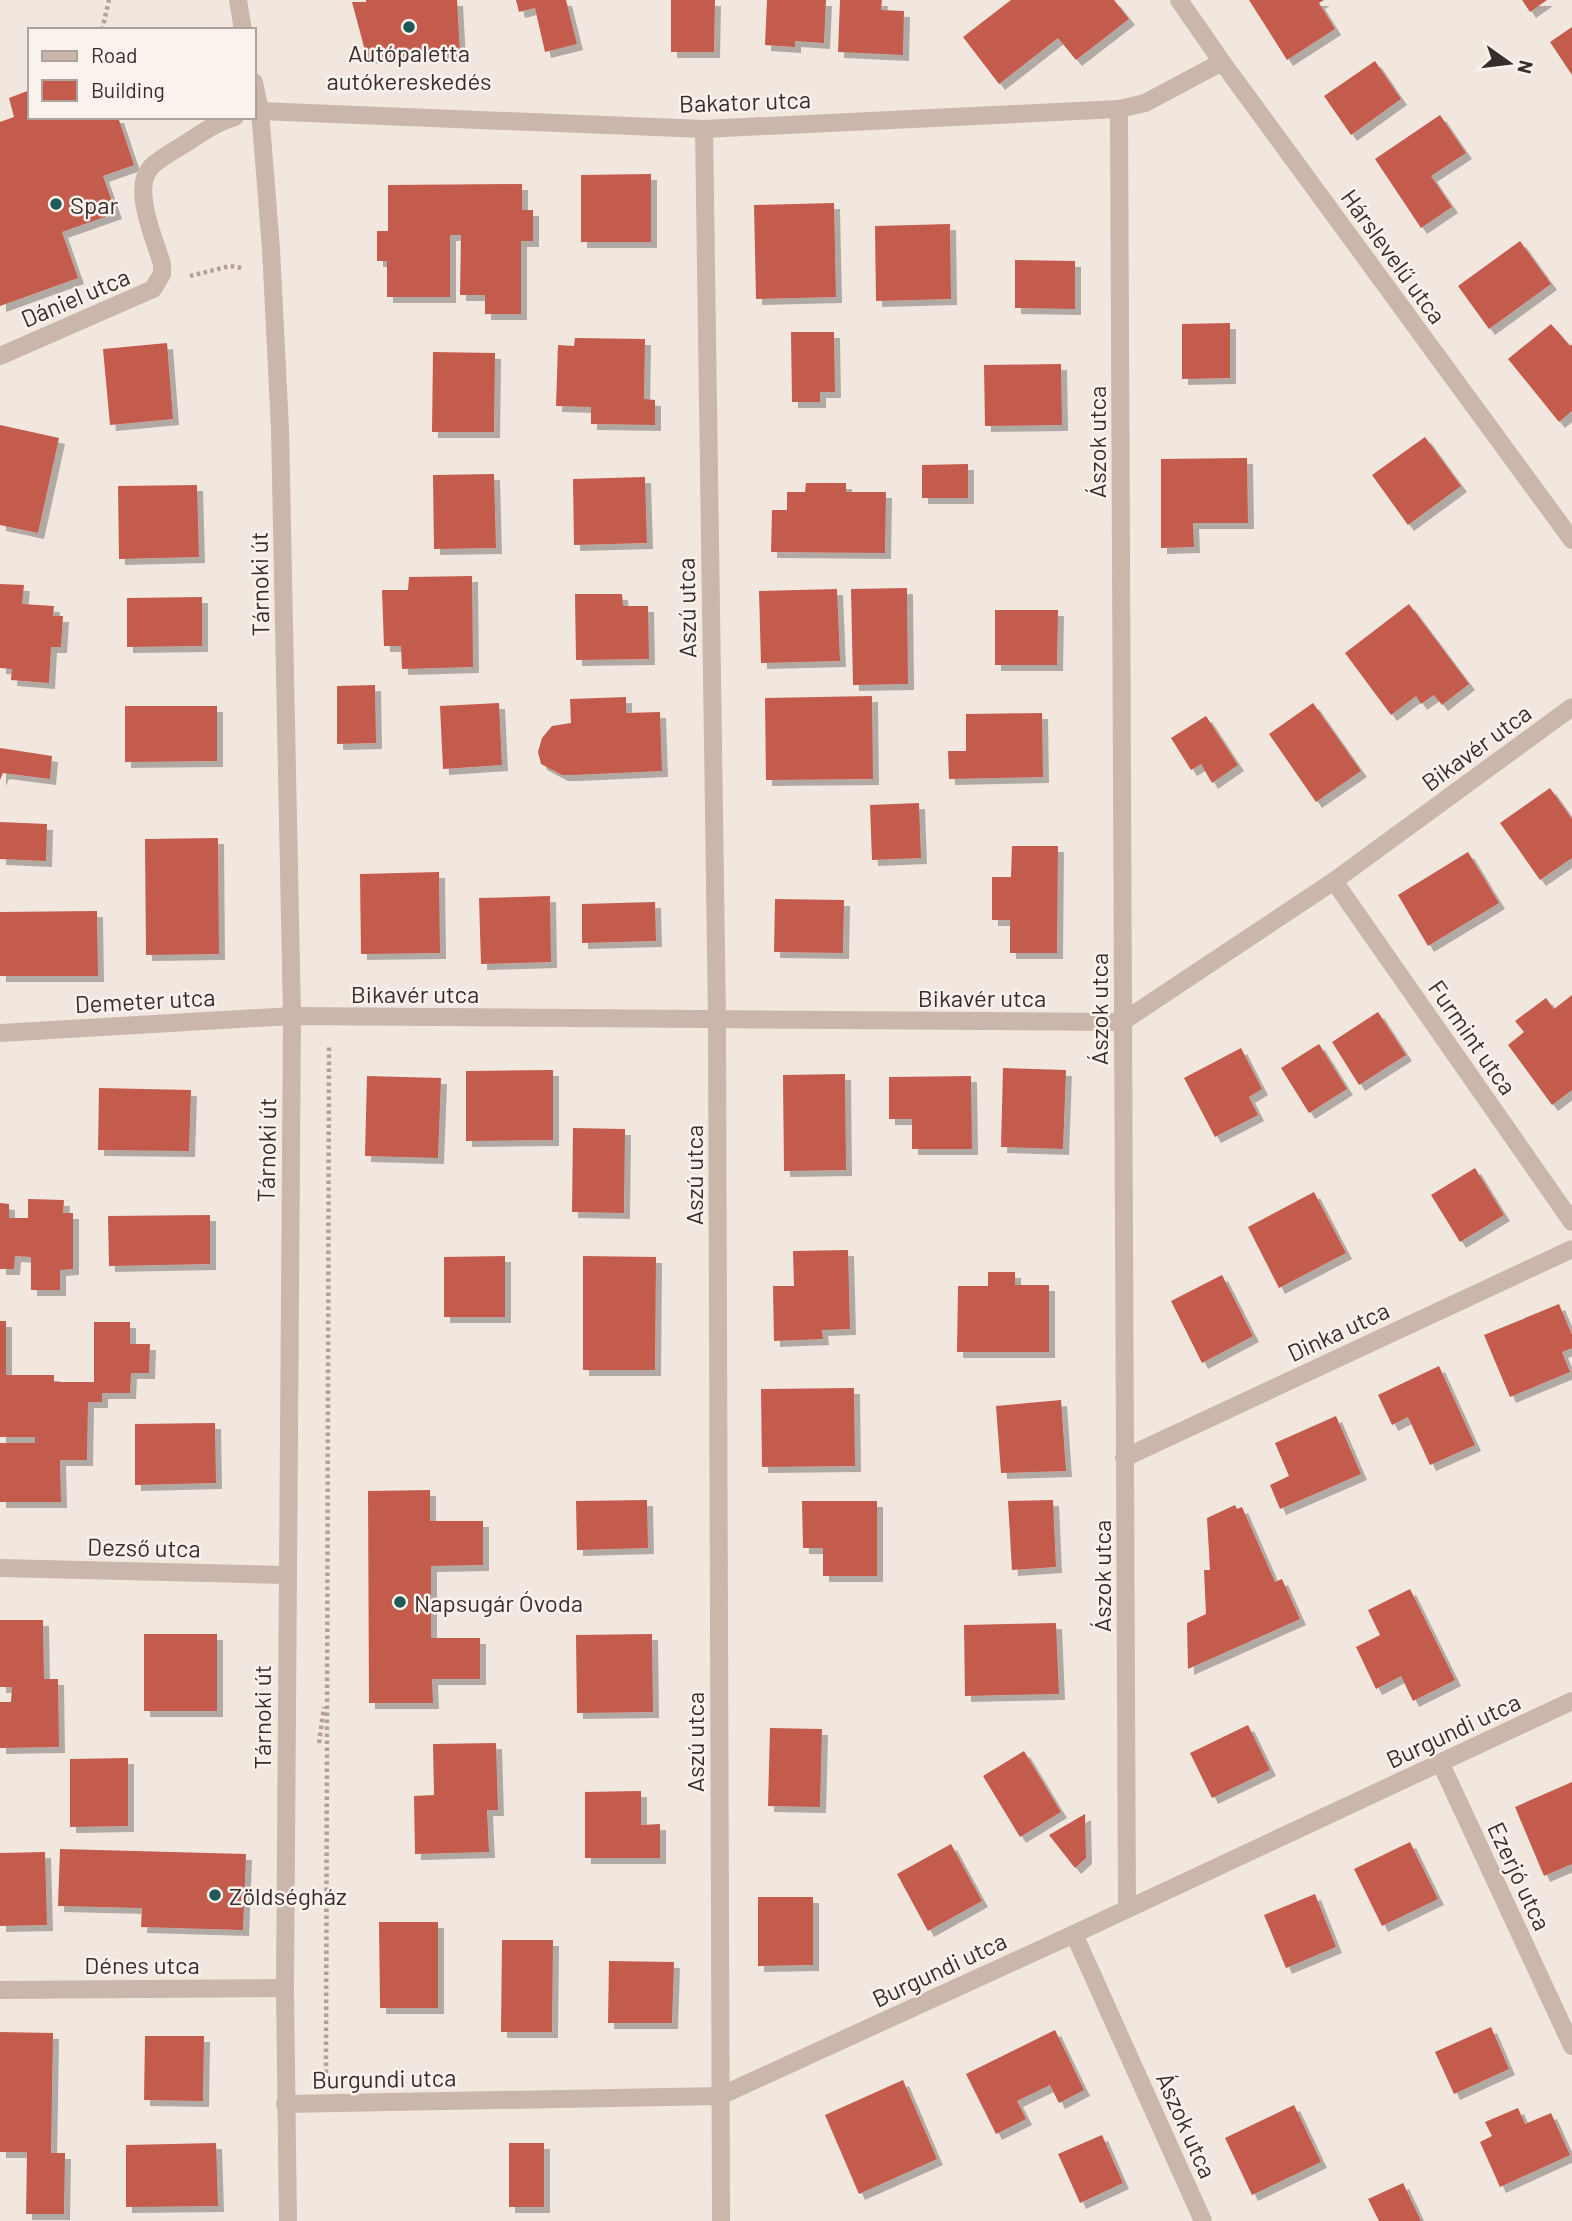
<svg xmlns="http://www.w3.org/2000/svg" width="1572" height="2221" font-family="Barlow,sans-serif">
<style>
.building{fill:#c35c4d;filter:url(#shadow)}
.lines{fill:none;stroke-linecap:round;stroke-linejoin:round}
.path{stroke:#b6a095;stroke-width:4.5;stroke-dasharray:3.5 3.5;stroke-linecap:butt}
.minor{stroke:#cab6ab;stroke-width:18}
.poi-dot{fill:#205956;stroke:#faf2ec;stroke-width:2.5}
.labels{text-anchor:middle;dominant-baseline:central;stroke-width:5;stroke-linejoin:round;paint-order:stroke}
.poi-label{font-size:24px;fill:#382d2a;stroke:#faf2ec;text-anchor:start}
.street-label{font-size:24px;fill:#382d2a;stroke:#faf2ec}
</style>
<defs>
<filter id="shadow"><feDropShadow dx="6" dy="6" stdDeviation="0" flood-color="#0004"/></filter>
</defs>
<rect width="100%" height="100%" fill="#f2e7df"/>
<g class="building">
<path d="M366 0H457L460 53 367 58 352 2H366Z"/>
<path d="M516 0H566L577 44 545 52 535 8 519 12Z"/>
<path d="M671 0H715L714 52H671Z"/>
<path d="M767 0H826L824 43 795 41V47L765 45Z"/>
<path d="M840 0H882L881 10 904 11 903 55 838 52Z"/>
<path d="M1011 0H1114L1129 19 1076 60 1058 38 999 84 963 37Z"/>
<path d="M1249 0H1324L1319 3 1335 29 1287 60Z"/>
<path d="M1522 0H1547L1530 12Z"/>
<path d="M1572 27V75L1550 42Z"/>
<path d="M1375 61 1401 99 1351 135 1324 96Z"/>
<path d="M30 90V117H118L134 165 103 176 116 213 62 232 78 278 0 306V122L14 117 9 98Z"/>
<path d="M1440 115 1466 153 1431 176 1452 207 1421 228 1375 159Z"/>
<path d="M651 174V242H581V175Z"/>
<path d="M522 184V210H533V241H521V314H485V295H460L461 235H450V297H387V261H377V231H388V185Z"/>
<path d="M834 203 836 297 756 299 754 205Z"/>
<path d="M950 224 951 299 876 301 875 226Z"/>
<path d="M1520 241 1551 284 1489 329 1458 286Z"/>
<path d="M1015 260 1075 261V309L1015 308Z"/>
<path d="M1230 323V378L1182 379V324Z"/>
<path d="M1551 324 1570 346 1572 344V411L1559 422 1508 359Z"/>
<path d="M791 332H834L835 392H820V402H792Z"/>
<path d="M575 338 645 339 644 399 655 400V425L591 424V407L556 406 558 345 574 346Z"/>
<path d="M167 343 173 419 110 425 103 349Z"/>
<path d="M433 352 495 353 494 432H432Z"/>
<path d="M1061 364 1062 425 985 426 984 365Z"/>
<path d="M0 425 59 438 38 533 0 525Z"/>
<path d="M1425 437 1461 486 1408 525 1372 475Z"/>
<path d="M1247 458 1248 523H1193L1194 547 1161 548V459Z"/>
<path d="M968 464V498H922V465Z"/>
<path d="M494 474 496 548 434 549 433 475Z"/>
<path d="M645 477 647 543 574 545 573 479Z"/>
<path d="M806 483H846V492H886L885 553 771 552 772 510H787V492H805Z"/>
<path d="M197 485 199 557 119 559 118 486Z"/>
<path d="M472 576 473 667 402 669 401 646H384L382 590H408L409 577Z"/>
<path d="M0 584 24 585 22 604 54 606 53 616H63L61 647H51L49 683 11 680 12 669 0 668Z"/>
<path d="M907 588 908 684 853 685 851 589Z"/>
<path d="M837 589 840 661 761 663 759 591Z"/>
<path d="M575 594H622L623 606H648L649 659 576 660Z"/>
<path d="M202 597V646L127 647V598Z"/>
<path d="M1409 604 1469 684 1442 705 1434 695 1421 704 1416 696 1391 715 1345 653Z"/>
<path d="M995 610H1058L1057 665H995Z"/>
<path d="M375 685 376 743 337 744V686Z"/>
<path d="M872 696 873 779 766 780 765 698Z"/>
<path d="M626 697V713L660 712 662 771 573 775H562L541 764 538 752 542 738 552 726 571 723 570 699Z"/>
<path d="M499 703 502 765 443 769 440 706Z"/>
<path d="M1313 703 1361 771 1316 802 1269 734Z"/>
<path d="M125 706H217V761L125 762Z"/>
<path d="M1042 713 1043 777 949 779 948 751H966V714Z"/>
<path d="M1206 716 1238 765 1212 783 1201 764 1191 770 1171 738Z"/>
<path d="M0 748 52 756 50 779 3 773 0 780Z"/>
<path d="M1550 788 1572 819V858L1540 880 1500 823Z"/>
<path d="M919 803 921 858 872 860 870 805Z"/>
<path d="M0 822 47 824 46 861 0 859Z"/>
<path d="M218 838 219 954 146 955 145 839Z"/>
<path d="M1012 846H1058L1057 953H1010V920H992V877H1011Z"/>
<path d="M1468 852 1499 903 1428 946 1398 895Z"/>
<path d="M439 872 440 953 361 954 360 874Z"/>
<path d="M550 896 551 962 481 964 479 898Z"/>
<path d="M775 899 844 900 843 953 774 952Z"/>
<path d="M655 902 656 941 582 943V904Z"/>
<path d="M97 911 98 976H0V912Z"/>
<path d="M1572 995V1090L1552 1105 1508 1045 1524 1032 1515 1021 1546 998 1554 1009Z"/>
<path d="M1378 1012 1406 1055 1359 1085 1332 1042Z"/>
<path d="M1319 1044 1347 1089 1309 1113 1281 1068Z"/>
<path d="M1241 1048 1262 1089 1249 1097 1258 1115 1215 1137 1184 1078Z"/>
<path d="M1003 1068 1066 1070 1063 1149 1001 1147Z"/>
<path d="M553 1070V1140L466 1141V1071Z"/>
<path d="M845 1074 846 1170 784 1171 783 1075Z"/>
<path d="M367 1076 441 1078 438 1158 365 1156Z"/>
<path d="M971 1076 972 1149H912V1119H889V1077Z"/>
<path d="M99 1088 191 1090 189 1151 98 1150Z"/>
<path d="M573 1128 625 1129 624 1213 572 1212Z"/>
<path d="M1475 1168 1504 1215 1460 1242 1431 1195Z"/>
<path d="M1314 1192 1346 1253 1279 1288 1248 1227Z"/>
<path d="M28 1199 64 1200 63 1213H73V1269L60 1270V1290H31V1257L15 1256 14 1269H0V1203L9 1204V1218H28Z"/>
<path d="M210 1215V1264L109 1266 108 1216Z"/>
<path d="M848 1250 850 1329 822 1330 823 1339 774 1341 773 1286H794L793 1251Z"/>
<path d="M505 1256V1317H444V1257Z"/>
<path d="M583 1256 656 1257 655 1370H583Z"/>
<path d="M988 1272H1015V1285H1049V1352H957L958 1286H988Z"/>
<path d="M1222 1275 1253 1336 1202 1363 1171 1301Z"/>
<path d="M1559 1304 1572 1335V1348L1562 1352 1570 1372 1510 1397 1484 1335Z"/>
<path d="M0 1321H6V1375H54V1382H94V1322H130V1344H150L149 1373H131L130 1393H102V1402H88L87 1460H60L61 1502H0V1443H35V1437H0Z"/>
<path d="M1439 1366 1475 1445 1430 1465 1408 1417 1392 1425 1378 1395Z"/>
<path d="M854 1388 855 1466 762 1467 761 1389Z"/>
<path d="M1061 1400 1066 1471 1001 1473 996 1406Z"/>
<path d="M1336 1416 1361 1474 1280 1509 1270 1485 1289 1476 1275 1443Z"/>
<path d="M215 1423 216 1483 135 1485V1424Z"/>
<path d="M430 1490V1521H483V1565L431 1566V1638H480V1679H432L433 1703H369L368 1491Z"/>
<path d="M647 1500 648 1548 577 1550 576 1501Z"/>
<path d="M1053 1500 1056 1567 1012 1570 1008 1501Z"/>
<path d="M802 1501H877V1576H823V1548H803Z"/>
<path d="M1235 1505 1237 1509 1242 1507 1275 1582 1282 1579 1300 1619 1188 1669 1187 1623 1206 1614 1204 1570H1210L1207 1518Z"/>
<path d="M1410 1589 1455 1680 1413 1701 1401 1676 1376 1689 1356 1647 1380 1635 1368 1610Z"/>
<path d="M0 1620H43L44 1679H58L59 1747 0 1748V1702H11L12 1687H0Z"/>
<path d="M1056 1623 1059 1694 965 1696 964 1625Z"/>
<rect x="144" y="1634" width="73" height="77"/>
<path d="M652 1634 653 1712 577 1713 576 1635Z"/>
<path d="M1248 1725 1270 1770 1212 1798 1190 1753Z"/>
<path d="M770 1728 822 1729 820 1807 768 1806Z"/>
<path d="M496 1743 498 1810H487L489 1852 415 1854 414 1796 434 1795 433 1744Z"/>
<path d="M1024 1751 1061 1812 1020 1837 983 1776Z"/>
<path d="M128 1758V1826L70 1827V1759Z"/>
<path d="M1572 1782V1864L1544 1876 1515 1807Z"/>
<path d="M641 1791V1825L660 1824V1858H585V1792Z"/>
<path d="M1085 1814 1086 1858 1075 1868 1049 1835Z"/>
<path d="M1410 1842 1438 1899 1382 1926 1354 1869Z"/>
<path d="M951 1844 982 1901 928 1931 897 1874Z"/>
<path d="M60 1849 246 1854 243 1930 141 1927 142 1908 58 1906Z"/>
<path d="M45 1852 47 1925 0 1926V1853Z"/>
<path d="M1315 1894 1336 1947 1286 1968 1264 1915Z"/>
<path d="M758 1897H813V1965L758 1966Z"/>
<path d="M379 1922H438V2008H380Z"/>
<path d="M502 1940H553L552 2032H501Z"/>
<path d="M609 1961 674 1962 672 2023H608Z"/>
<path d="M1491 2027 1509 2069 1454 2094 1435 2052Z"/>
<path d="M1055 2030 1084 2090 1059 2103 1050 2085 1017 2101 1026 2119 996 2134 966 2074Z"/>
<path d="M0 2032 53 2033 51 2153H65L64 2214H26L27 2152H0Z"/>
<path d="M145 2036H204L203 2101 144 2100Z"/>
<path d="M903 2080 937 2159 859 2194 825 2115Z"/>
<path d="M1294 2105 1321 2162 1252 2195 1225 2138Z"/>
<path d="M1518 2108 1525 2124 1551 2113 1570 2155 1500 2187 1480 2142 1492 2136 1485 2122Z"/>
<path d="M1102 2135 1123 2183 1080 2203 1058 2154Z"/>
<path d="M216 2143 218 2206 126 2207V2145Z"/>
<rect x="509" y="2143" width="35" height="64"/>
<path d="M1403 2183 1421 2221H1379L1368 2199Z"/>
</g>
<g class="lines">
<g class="path">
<path d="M102 30 109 0"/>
<path d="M190 276 230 266 243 268"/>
<path d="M319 1743 324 1707"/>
<path d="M326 2073 329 1045"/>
</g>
<g class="minor">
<path d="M238 0 243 30"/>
<path d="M1179 0 1222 62 1572 540"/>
<path d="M254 82 260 111 271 249 280 429 292 1016 285 1988 288 2221"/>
<path d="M1119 109 1127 1909"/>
<path d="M254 112 260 111 704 129 1119 109 1145 103 1222 62"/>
<path d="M704 129 717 1020 721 2221"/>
<path d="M0 356 153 289 162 274V264C155 240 131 188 151 167 160 158 172 152 183 145 199 135 216 122 235 117"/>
<path d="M1334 881 1572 1222"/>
<path d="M0 1033 292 1016 1122 1022 1334 881 1572 707"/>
<path d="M1124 1458 1572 1249"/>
<path d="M0 1568 287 1575"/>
<path d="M1441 1764 1572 2046"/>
<path d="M1074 1934 1203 2221"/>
<path d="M0 1990 285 1988"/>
<path d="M285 2104 720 2096 1074 1934 1572 1701"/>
</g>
</g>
<g class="poi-dot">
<circle cx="409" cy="27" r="7"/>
<circle cx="56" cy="204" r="7"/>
<circle cx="400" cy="1602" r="7"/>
<circle cx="215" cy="1895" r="7"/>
</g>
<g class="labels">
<g class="poi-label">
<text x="409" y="52" text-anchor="middle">Autópaletta<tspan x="409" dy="28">autókereskedés</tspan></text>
<text x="70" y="204">Spar</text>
<text x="414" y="1602">Napsugár Óvoda</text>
<text x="229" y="1895">Zöldségház</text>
</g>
<g class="street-label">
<text transform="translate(745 101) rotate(-2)">Bakator utca</text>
<text transform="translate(1394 256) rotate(54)">Hárslevelű utca</text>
<text transform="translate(75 297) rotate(-23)">Dániel utca</text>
<text transform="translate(1096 442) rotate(-90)">Ászok utca</text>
<text transform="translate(259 584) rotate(-91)">Tárnoki út</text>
<text transform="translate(686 608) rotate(-91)">Aszú utca</text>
<text transform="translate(1476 747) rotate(-36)">Bikavér utca</text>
<text x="415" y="993">Bikavér utca</text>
<text x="982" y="997">Bikavér utca</text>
<text transform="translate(145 1000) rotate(-3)">Demeter utca</text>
<text transform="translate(1098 1009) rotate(-90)">Ászok utca</text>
<text transform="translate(1473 1037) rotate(55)">Furmint utca</text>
<text transform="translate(266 1150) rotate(-89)">Tárnoki út</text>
<text transform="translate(693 1175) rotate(-90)">Aszú utca</text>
<text transform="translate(1338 1331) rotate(-25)">Dinka utca</text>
<text transform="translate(144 1547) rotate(1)">Dezső utca</text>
<text transform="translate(1101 1576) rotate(-90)">Ászok utca</text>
<text transform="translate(261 1717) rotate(-90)">Tárnoki út</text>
<text transform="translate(1453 1730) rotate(-25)">Burgundi utca</text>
<text transform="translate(694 1742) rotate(-90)">Aszú utca</text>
<text transform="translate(1520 1876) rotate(65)">Ezerjó utca</text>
<text x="142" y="1964">Dénes utca</text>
<text transform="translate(939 1969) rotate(-25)">Burgundi utca</text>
<text transform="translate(384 2078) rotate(-1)">Burgundi utca</text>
<text transform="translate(1187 2125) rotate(66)">Ászok utca</text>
</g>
</g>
<rect x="28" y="28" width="228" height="91" fill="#faf2ec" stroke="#aca39e" stroke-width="2"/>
<rect x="42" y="51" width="35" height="10" fill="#cab6ab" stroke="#aca39e" stroke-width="2"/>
<text x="91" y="63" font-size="21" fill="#382d2a">Road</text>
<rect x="42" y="80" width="35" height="21" fill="#c35c4d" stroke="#aca39e" stroke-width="2"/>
<text x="91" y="98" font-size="21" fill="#382d2a">Building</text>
<g transform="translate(1509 63) rotate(104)" stroke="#faf2ec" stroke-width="5" paint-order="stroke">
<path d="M0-5L12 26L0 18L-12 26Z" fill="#382d2a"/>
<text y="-10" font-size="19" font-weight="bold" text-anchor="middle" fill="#382d2a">N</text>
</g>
</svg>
